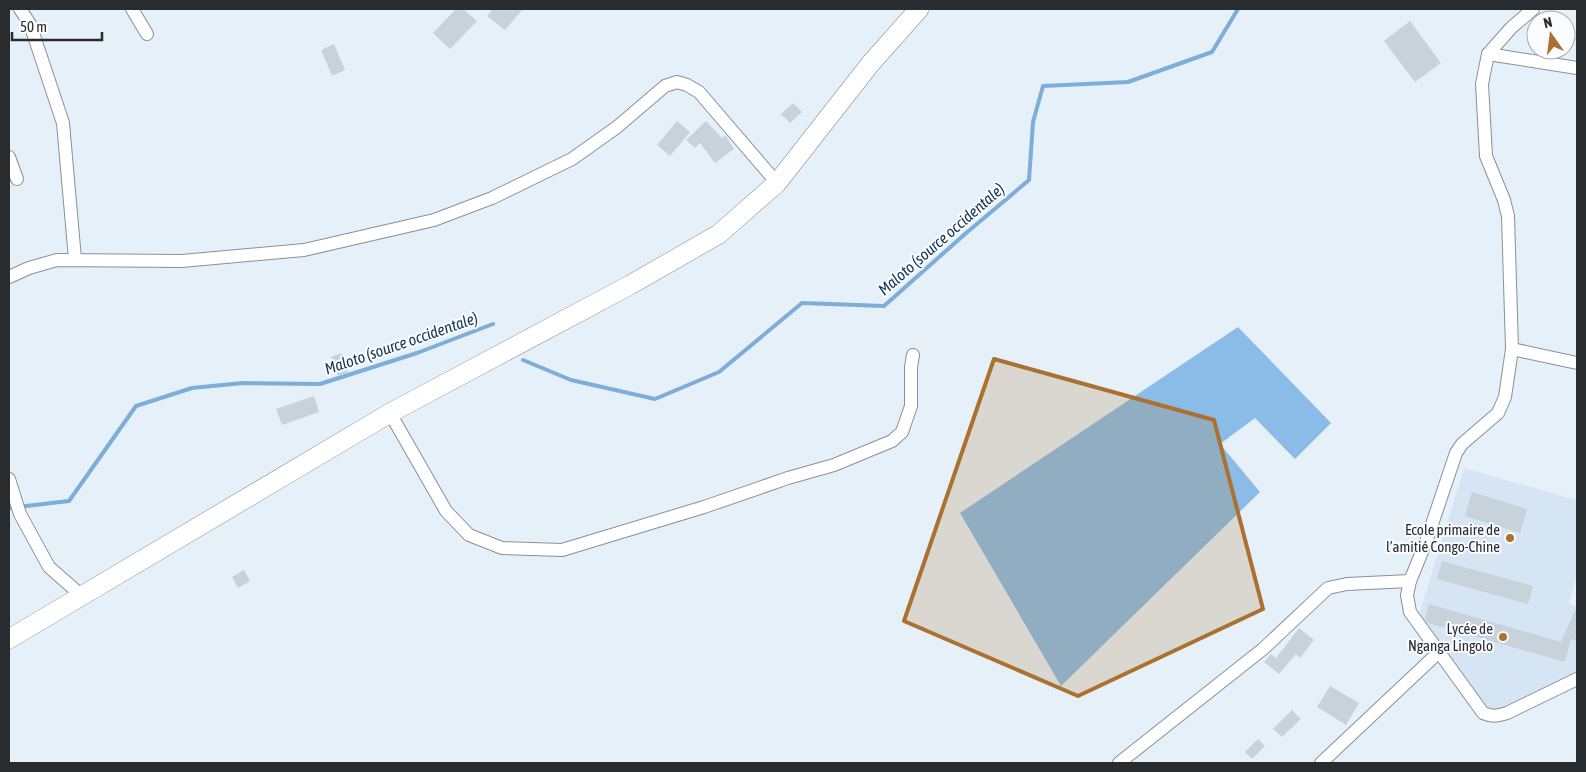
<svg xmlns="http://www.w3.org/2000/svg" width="1586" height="772" font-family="'Asap Condensed',sans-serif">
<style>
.built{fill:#d5e5f4}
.forest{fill:#8bbce7}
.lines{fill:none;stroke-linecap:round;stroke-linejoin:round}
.stream{stroke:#7dadd8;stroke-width:4}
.building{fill:#c8d2db}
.minor-casing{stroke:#889199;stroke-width:14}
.primary-casing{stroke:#889199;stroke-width:20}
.minor{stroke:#fff;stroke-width:12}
.primary{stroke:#fff;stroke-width:19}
.marked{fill:#ab7131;fill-opacity:0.2;stroke:#ab7131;stroke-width:4;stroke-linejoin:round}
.poi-dot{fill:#ab7131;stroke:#fafcfe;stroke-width:2}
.labels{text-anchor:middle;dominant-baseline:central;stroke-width:4;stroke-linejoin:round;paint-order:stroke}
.poi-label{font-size:15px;fill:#282c2f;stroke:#fafcfe;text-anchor:end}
.water-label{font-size:16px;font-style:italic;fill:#103552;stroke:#fafcfe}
</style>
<rect width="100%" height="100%" fill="#e6f0f9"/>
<path class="built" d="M1464 468 1577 500V575L1569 603 1577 607V679L1515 709 1483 713 1417 621Z"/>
<path class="forest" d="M1238 327 1331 423 1295 459 1255 418 1220 444 1260 492 1061 686 960 513Z"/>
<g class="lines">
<g class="stream">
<path d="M523 360 571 380 655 399 719 372 802 303 884 306 965 234 1029 180 1033 122 1043 86 1128 82 1212 52 1238 9"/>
<path d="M9 508 69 501 136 406 192 388 243 383 320 384 417 353 493 324"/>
</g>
</g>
<g class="building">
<path d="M456 9H463L477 21 450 49 433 33Z"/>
<path d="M493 9H523L505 30 487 16Z"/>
<path d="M1410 21 1441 63 1415 82 1384 41Z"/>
<path d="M334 44 345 70 332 76 321 50Z"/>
<path d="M793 103 802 112 790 123 781 114Z"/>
<path d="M677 121 690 132 670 156 657 145Z"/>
<path d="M706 121 722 138 725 135 734 149 715 163 700 143 695 148 686 140Z"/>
<path d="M342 353 349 373 338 376 331 357Z"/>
<path d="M314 396 319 412 282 425 276 409Z"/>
<path d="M1472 492 1527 509 1520 533 1465 516Z"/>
<path d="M1442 561 1533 586 1528 604 1437 579Z"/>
<path d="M244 570 250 581 238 588 232 577Z"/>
<path d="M1429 604 1561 642 1577 606V641L1571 639 1565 662 1428 623 1425 619Z"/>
<path d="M1299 628 1314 640 1300 658 1296 654 1279 674 1264 662 1271 654 1276 658Z"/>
<path d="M1330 686 1359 703 1346 725 1317 707Z"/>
<path d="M1292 710 1301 719 1282 737 1273 729Z"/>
<path d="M1258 739 1265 746 1252 759 1245 752Z"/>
</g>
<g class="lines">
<defs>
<g id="minor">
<path d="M20 9 30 24 63 123 75 259"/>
<path d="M132 9 147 34"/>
<path d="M1533 9 1511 28 1488 54 1482 84 1486 156 1504 200 1508 216 1512 349 1505 397 1498 413 1462 444 1456 453 1426 542 1410 581 1407 595 1410 612 1483 713C1492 717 1497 716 1507 713L1577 679"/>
<path d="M1488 54 1577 68"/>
<path d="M9 157 17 179"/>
<path d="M9 277 29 268 57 260 182 261 304 250 434 220 492 198 572 159 617 127 665 86 677 82 687 85 699 92 777 183"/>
<path d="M1512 349 1577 363"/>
<path d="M390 413 446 511 469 535 502 548 562 550 704 507 788 478 834 465 892 441 902 432 911 406V367L913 355"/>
<path d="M9 479 20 514 49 567 82 596"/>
<path d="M1119 763 1263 649 1328 588 1347 584 1410 581"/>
<path d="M1321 763 1439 652"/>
</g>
<path id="primary" d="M9 639 390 413 630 285 719 234 777 183 871 63 919 9"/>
</defs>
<use href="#minor" class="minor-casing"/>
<use href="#primary" class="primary-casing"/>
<use href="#minor" class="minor"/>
<use href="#primary" class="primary"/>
</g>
<path class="marked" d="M994 359 1214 420 1263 609 1078 696 904 621Z"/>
<g class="poi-dot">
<circle cx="1510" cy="538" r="5"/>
<circle cx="1503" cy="637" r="5"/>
</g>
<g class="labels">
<g class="poi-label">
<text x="1500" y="529">Ecole primaire de<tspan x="1500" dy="17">l’amitié Congo-Chine</tspan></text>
<text x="1493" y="628">Lycée de<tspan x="1493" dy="17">Nganga Lingolo</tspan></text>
</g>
<g class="water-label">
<text transform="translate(941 239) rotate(-41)">Maloto (source occidentale)</text>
<text transform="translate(401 343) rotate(-19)">Maloto (source occidentale)</text>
</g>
</g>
<rect width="1586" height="772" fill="none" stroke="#282c2f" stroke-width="20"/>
<g transform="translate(1551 35) rotate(346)"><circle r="24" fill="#fafcfe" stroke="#a6a9ab"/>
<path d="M0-4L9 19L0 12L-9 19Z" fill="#ab7131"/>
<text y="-8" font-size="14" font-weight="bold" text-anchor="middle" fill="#282c2f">N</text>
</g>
<path d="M12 32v8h90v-8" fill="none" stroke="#282c2f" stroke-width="2.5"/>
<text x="20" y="32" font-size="15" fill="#282c2f" stroke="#fafcfe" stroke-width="4" paint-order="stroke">50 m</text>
</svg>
